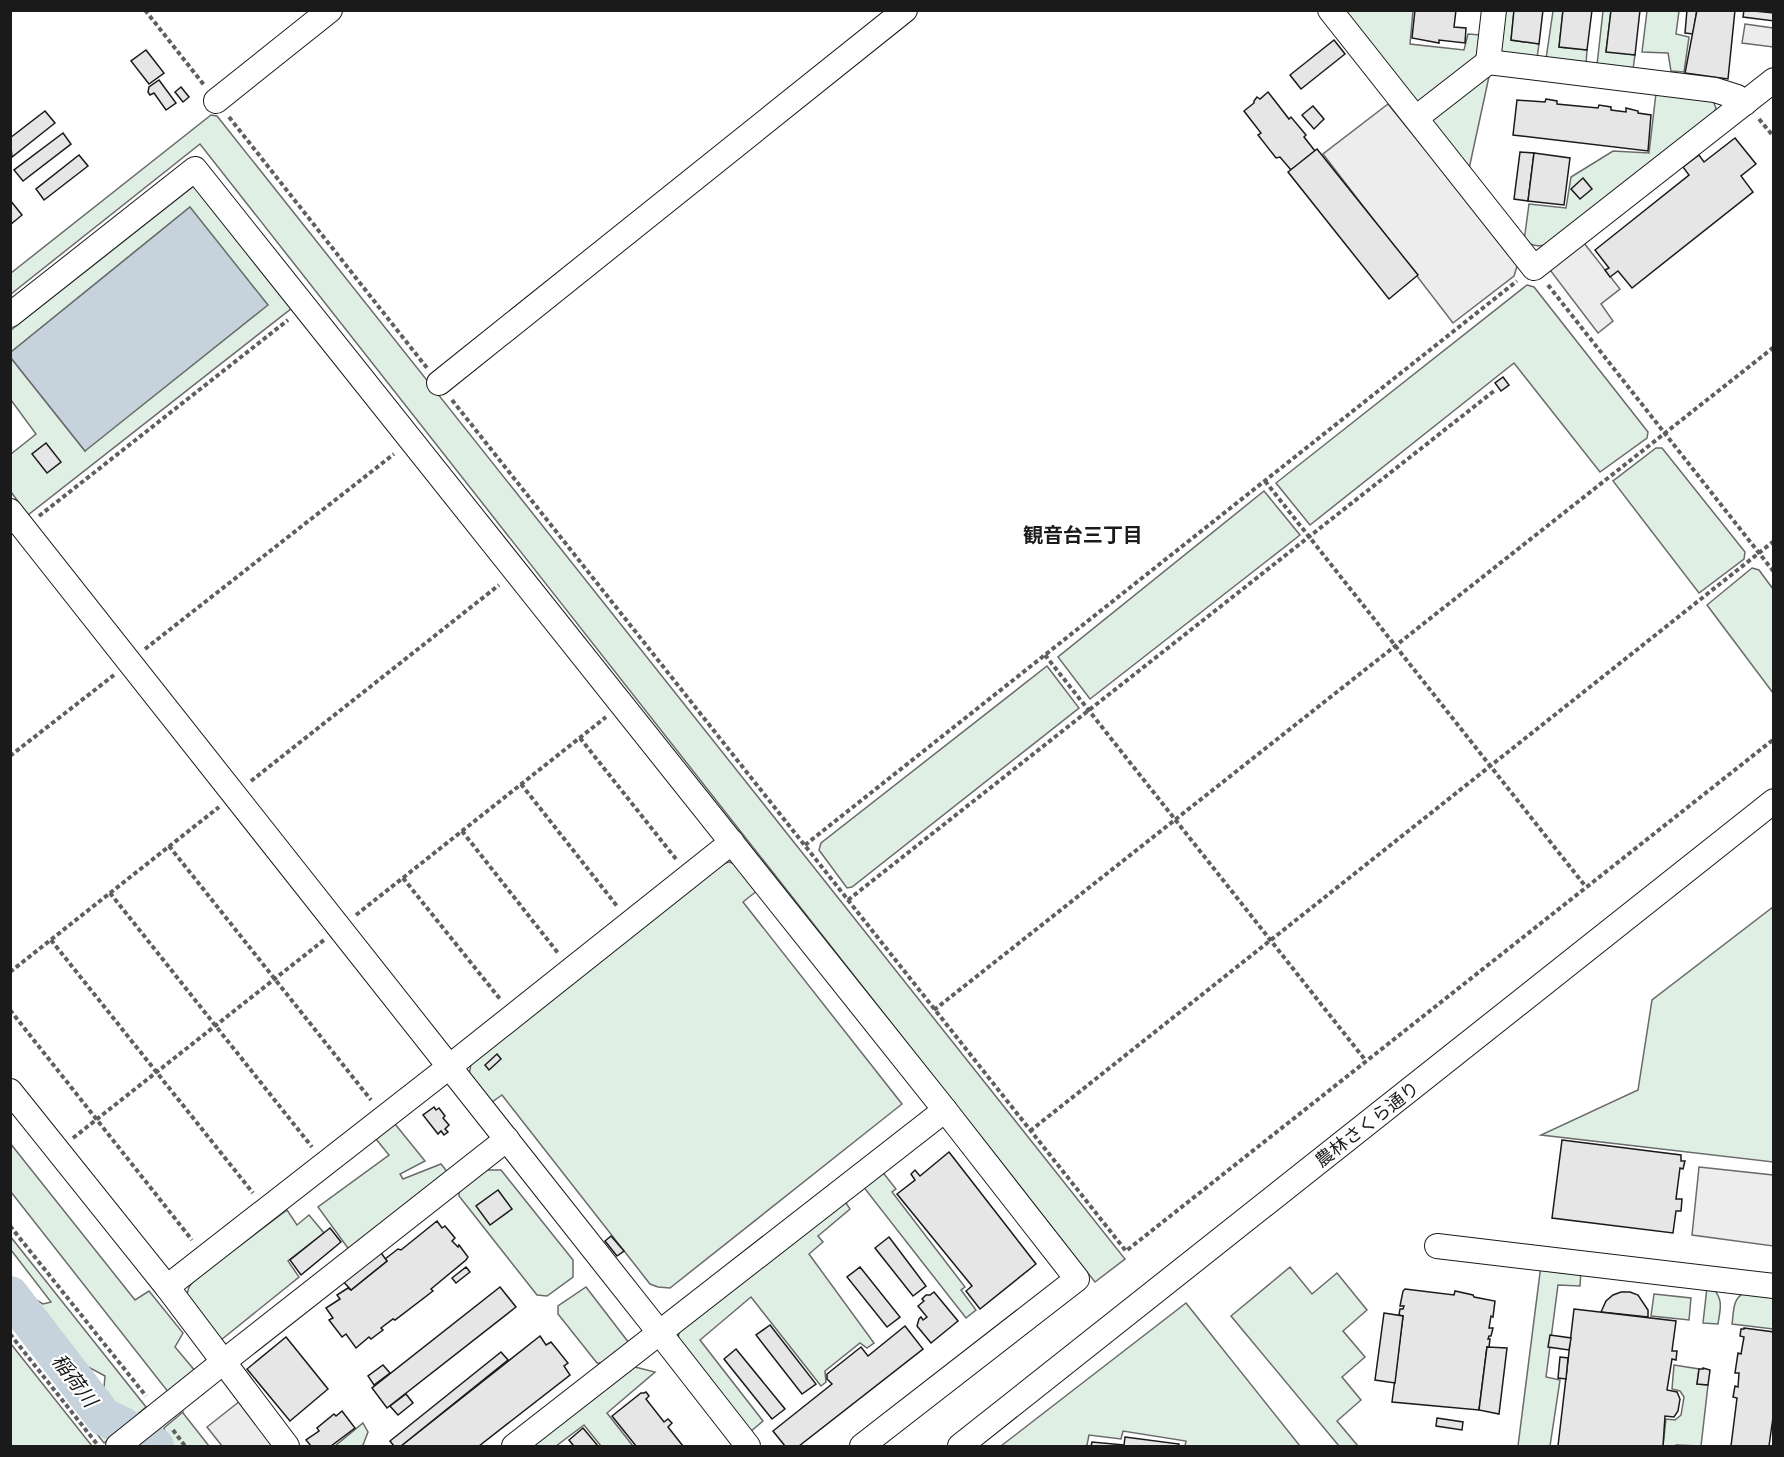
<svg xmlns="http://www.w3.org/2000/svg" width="1784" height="1457" font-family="Lora,'Noto Sans JP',serif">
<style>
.green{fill:#e0efe3;stroke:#6a6a6a;stroke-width:1.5}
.parking{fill:#ededed;stroke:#6a6a6a;stroke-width:1.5}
.water{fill:#c6d2dc;stroke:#6a6a6a;stroke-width:1.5}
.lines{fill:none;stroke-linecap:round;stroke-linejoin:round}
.river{stroke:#c6d2dc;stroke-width:38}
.building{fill:#e6e6e6;stroke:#1a1a1a;stroke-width:1.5}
.minor-casing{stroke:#1a1a1a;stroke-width:26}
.path{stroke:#5f5f5f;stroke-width:4;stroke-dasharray:4.5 3;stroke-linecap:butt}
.minor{stroke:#fff;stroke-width:24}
.labels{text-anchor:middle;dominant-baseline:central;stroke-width:4.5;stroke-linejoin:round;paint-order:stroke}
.street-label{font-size:18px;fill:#1a1a1a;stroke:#fff}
.neighbourhood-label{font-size:20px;font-weight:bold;fill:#1a1a1a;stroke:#fff}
.water-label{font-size:20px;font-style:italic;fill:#1a1a1a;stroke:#fff}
</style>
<rect width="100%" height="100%" fill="#fff"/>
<g class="green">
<path d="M1341 11H1413L1410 44 1464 50 1468 34 1481 35 1478 57 1415 105Z"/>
<path d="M1504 11H1514L1511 40 1539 44 1537 58 1499 54Z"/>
<path d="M1553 11H1563L1559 47 1587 50 1586 64 1546 59Z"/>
<path d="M1603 11H1611L1606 51 1635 55 1633 69 1597 65Z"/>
<path d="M1647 11H1679L1676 34 1689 37 1684 72 1671 71 1668 53 1642 52Z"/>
<path d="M1490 72 1469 169 1431 121Z"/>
<path d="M1656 93 1712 99 1716 108 1714 113 1552 243C1541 247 1534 247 1524 241L1529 204 1566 208 1571 177 1613 151 1649 153Z"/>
<path d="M211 115 217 116 1125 1259 1095 1282 200 144 11 294V273Z"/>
<path d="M195 185 292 308 28 515 11 492V454L36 434 11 400V358L85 451 190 207 11 352V330Z"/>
<path d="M1527 285 1534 287 1648 432 1647 438 1600 472 1514 363 1310 525 1276 483Z"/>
<path d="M1656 448H1662L1745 552 1744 559 1699 593 1613 481Z"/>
<path d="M1264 491 1300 535 1090 699 1058 657Z"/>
<path d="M1752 568 1759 570 1773 589V693L1707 605Z"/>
<path d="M1047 666 1079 708 852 887 847 888 819 850 821 843Z"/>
<path d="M729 862 735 864 758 890 743 902 902 1104 670 1288 658 1287 650 1284 502 1095 492 1102 469 1075 471 1064 722 864Z"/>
<path d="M1773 907V1162L1541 1135 1638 1090 1652 1000Z"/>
<path d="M395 1124 425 1161 400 1174 403 1179 441 1164 449 1174 350 1251 318 1207 389 1155 376 1139Z"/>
<path d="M10 1143 135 1300 149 1291 183 1333 175 1347 196 1372 169 1393 11 1192Z"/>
<path d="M479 1170H501L573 1260V1277L547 1296 537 1295 459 1196V1187Z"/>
<path d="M881 1170 896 1189 892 1192 965 1287 961 1290 976 1310 966 1318 862 1185Z"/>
<path d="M844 1200 850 1209 818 1236 823 1242 809 1254 874 1343 867 1348 860 1343 825 1371 826 1382 821 1386 751 1297 700 1340 763 1421 750 1432 678 1341 679 1332Z"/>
<path d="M287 1210 297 1225 309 1215 324 1233 288 1261 299 1277 221 1340 187 1294 189 1287 194 1280Z"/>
<path d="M10 1236 146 1407 133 1418 115 1414 103 1399 105 1376 79 1362 14 1287 43 1304 51 1302 11 1250Z"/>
<path d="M1541 1265 1581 1271 1580 1286 1558 1285 1546 1377 1560 1380 1550 1446H1518Z"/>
<path d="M1290 1267 1312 1294 1337 1273 1367 1310 1343 1331 1365 1357 1342 1377 1361 1400 1337 1421 1358 1446H1339L1231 1316Z"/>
<path d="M586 1287 629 1343 605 1363H597L558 1314V1306Z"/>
<path d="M1707 1287 1713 1288C1724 1301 1720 1309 1718 1324L1703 1323Z"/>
<path d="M1744 1293 1773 1296V1329L1732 1324C1734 1312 1732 1299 1744 1293Z"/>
<path d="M1654 1294 1691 1298 1689 1320 1651 1316Z"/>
<path d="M1186 1303 1300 1446H1185L1186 1441 1123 1431 1121 1439 1089 1435 1087 1445 1085 1446H1001Z"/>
<path d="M10 1310 100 1424 116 1433 104 1443 11 1324Z"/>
<path d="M10 1344H11L92 1446H11Z"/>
<path d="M1674 1365 1699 1369 1697 1384 1708 1385 1701 1446 1676 1445 1675 1446H1663L1666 1419 1675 1420 1681 1415 1684 1397 1680 1391 1672 1389Z"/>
<path d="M635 1367 655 1372 607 1413 633 1446H601L584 1425 556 1446H532Z"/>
<path d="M183 1412V1413L209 1446H173L166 1438 164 1428Z"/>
<path d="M363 1423 368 1432 363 1445 361 1446H335Z"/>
</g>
<g class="parking">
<path d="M1745 24 1773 28V47L1742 43Z"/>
<path d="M1388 104 1518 263 1514 276 1453 323 1323 154Z"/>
<path d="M1584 243 1620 289 1601 304 1613 321 1598 333 1550 270Z"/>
<path d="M1699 1167 1773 1175V1246L1692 1235Z"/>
<path d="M240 1401 276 1446H222L207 1427Z"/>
</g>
<path class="water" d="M190 207 268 305 85 451 11 358V352Z"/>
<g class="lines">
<path class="river" d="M10 1295 104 1417 123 1426 155 1446"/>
</g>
<g class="building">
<path d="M1415 10H1456L1454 27 1466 28 1465 43 1439 40V43L1412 38Z"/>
<path d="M1514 10H1543L1539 44 1511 40Z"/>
<path d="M1563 10H1592L1587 50 1559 47Z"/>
<path d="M1611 10H1640L1635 55 1606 52Z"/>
<path d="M1687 10H1697L1693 34 1685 33Z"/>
<path d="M1697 10H1735L1728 79 1685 73Z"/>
<path d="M1744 10 1774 13V21L1743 17Z"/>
<path d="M1334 40 1345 54 1301 89 1290 75Z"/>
<path d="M146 50 164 73 149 84 131 61Z"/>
<path d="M159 80 176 103 166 110 154 93 150 95 148 92 149 87Z"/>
<path d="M181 87 189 97 183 102 175 92Z"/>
<path d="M1268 92 1289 119 1291 117 1306 135 1304 137 1315 151 1291 170 1280 157 1276 158 1258 135 1261 133 1244 111 1254 103V101L1257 97 1260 99Z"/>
<path d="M1546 99 1557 101V104L1598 108 1599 105 1611 107V110L1626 112V108L1638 111V113L1651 115 1648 151 1513 135 1517 100 1545 102Z"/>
<path d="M1313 106 1324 119 1314 129 1302 115Z"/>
<path d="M45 111 55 123 12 157 10 138Z"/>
<path d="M63 133 71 144 23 181 14 170Z"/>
<path d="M1735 138 1756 164 1741 176 1753 192 1632 288 1618 271 1610 277 1605 270 1609 268 1595 250 1689 175 1683 167 1699 155 1704 162Z"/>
<path d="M1317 149 1418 275 1389 299 1288 172Z"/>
<path d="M1520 152 1534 153 1528 201 1514 199Z"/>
<path d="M1534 153 1570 158 1564 205 1528 201Z"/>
<path d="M79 155 88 166 44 200 36 189Z"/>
<path d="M1583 178 1592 189 1580 199 1571 189Z"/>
<path d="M10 200 22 215 10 225Z"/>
<path d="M1503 377 1509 385 1501 391 1495 383Z"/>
<path d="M46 443 61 462 47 473 32 454Z"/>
<path d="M497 1054 501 1059 489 1070 485 1065Z"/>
<path d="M434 1107 436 1110 439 1108 445 1116 443 1118 449 1125 445 1129 448 1132 444 1135 441 1131 438 1134 423 1115Z"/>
<path d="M1562 1140 1681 1155V1161H1685L1683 1169 1680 1168 1676 1199H1682L1681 1211H1676L1673 1233 1552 1218Z"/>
<path d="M949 1152 1036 1264 980 1309 966 1291 972 1286 897 1194 915 1180 911 1174 915 1170 920 1176Z"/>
<path d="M498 1190 512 1209 490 1225 476 1206Z"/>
<path d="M437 1221 442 1228 445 1226 455 1238 452 1241 458 1247 459 1245 468 1257 466 1260 431 1289 433 1291 395 1320 393 1319 381 1328 383 1330 371 1339 369 1337 356 1348 346 1334 342 1337 329 1320 333 1318 326 1308 340 1299 337 1295 348 1288 351 1290 387 1261 385 1259 398 1249 401 1250Z"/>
<path d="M330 1228 341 1242 301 1275 290 1260Z"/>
<path d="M611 1236 624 1251 617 1256 605 1241Z"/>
<path d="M889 1237 926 1286 913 1296 875 1248Z"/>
<path d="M379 1250 387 1261 351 1290 341 1279Z"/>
<path d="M466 1267 470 1272 456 1283 452 1278Z"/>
<path d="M860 1267 900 1317 887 1327 847 1277Z"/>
<path d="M500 1287 516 1307 387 1408 372 1388Z"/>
<path d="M1405 1289 1454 1295 1455 1291 1473 1295 1474 1297 1495 1301 1493 1317 1491 1316 1489 1328H1493L1491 1336H1489L1488 1339H1490L1489 1347H1487L1479 1410 1392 1402 1403 1316 1399 1315 1400 1309H1403L1404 1306H1400L1403 1291Z"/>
<path d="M934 1292 958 1321 931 1343 917 1326 919 1319 921 1317 923 1320 927 1317 918 1306 924 1301 922 1299 926 1295H930Z"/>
<path d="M1621 1292H1630L1638 1295 1648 1310V1317L1601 1312 1606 1301 1613 1295Z"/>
<path d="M1574 1309 1676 1321 1672 1351H1677L1676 1360 1672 1359 1667 1390 1677 1392 1680 1399 1678 1411 1674 1417 1665 1416 1663 1446H1558Z"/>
<path d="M1384 1313 1403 1316 1395 1383 1375 1380Z"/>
<path d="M770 1325 816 1384 802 1394 756 1335Z"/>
<path d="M905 1326 923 1349 799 1446H785L773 1431 832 1384 827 1379V1374L861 1347 868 1356Z"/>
<path d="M1744 1328 1774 1332V1410L1769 1446H1731L1737 1398 1733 1397 1735 1386 1738 1387 1739 1373H1735L1738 1353 1741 1354 1744 1337 1740 1336 1741 1329H1744Z"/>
<path d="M1550 1335 1571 1338 1569 1350 1548 1347Z"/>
<path d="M540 1336 546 1345 551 1342 568 1363 564 1366 570 1375 479 1446H401Z"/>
<path d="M286 1337 328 1389 290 1421 247 1369Z"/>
<path d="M1487 1347 1507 1348 1499 1414 1479 1410Z"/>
<path d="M736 1349 785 1409 772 1419 724 1359Z"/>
<path d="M501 1352 508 1360 401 1446H394L390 1441Z"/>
<path d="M1560 1357 1568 1358 1566 1379 1558 1378Z"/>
<path d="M383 1365 390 1373 374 1385 368 1376Z"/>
<path d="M1703 1368 1710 1370 1708 1385 1697 1384 1699 1369H1703Z"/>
<path d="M646 1392 649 1396 646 1399 664 1422 668 1419 672 1423 668 1427 683 1446H636L612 1416 641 1393H644Z"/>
<path d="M406 1394 413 1403 398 1415 390 1406Z"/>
<path d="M342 1411 355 1428 331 1446H311L306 1440 319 1431 317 1428 334 1414 336 1416Z"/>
<path d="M1437 1418 1463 1422 1462 1430 1436 1426Z"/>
<path d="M583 1428 598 1446H571L573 1445 569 1440Z"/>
<path d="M1125 1437 1179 1444 1178 1446H1091L1092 1442 1124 1445Z"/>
</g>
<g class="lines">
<defs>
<g id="minor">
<path d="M1330 10 1534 268 1774 80"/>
<path d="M1488 62 1494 10"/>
<path d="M216 101 330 10"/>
<path d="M1416 118 1488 62 1715 90 1737 97 1745 103"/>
<path d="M10 315 195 169 945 1110 1077 1279 862 1446"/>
<path d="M439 383 905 10"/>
<path d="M10 511 659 1332 748 1446"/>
<path d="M10 1091 167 1287 287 1446"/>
<path d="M1437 1246 1774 1286"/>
<path d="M167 1287 449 1067 732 842"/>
<path d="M118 1446 222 1363 507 1139"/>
<path d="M514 1446 945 1110"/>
<path d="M960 1446 1774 801"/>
</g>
</defs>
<use href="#minor" class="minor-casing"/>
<g class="path">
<path d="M145 10 204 85"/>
<path d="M229 117 427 368"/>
<path d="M1759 119 1774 137"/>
<path d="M1548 285 1774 572"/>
<path d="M452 400 1126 1251 1774 739"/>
<path d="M1265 481 1586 887"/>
<path d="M39 516 288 320"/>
<path d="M145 649 394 454"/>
<path d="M1045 655 1366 1061"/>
<path d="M580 738 676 859"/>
<path d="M10 756 114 675"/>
<path d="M251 781 499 585"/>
<path d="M521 784 617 906"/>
<path d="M462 831 558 953"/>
<path d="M805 845 1517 281"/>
<path d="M169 846 371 1100"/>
<path d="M403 878 500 999"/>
<path d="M110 893 312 1147"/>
<path d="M848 900 1494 391"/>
<path d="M356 915 606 717"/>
<path d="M51 940 253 1193"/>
<path d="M10 972 219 807"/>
<path d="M10 1010 192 1240"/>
<path d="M934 1010 1774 347"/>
<path d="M1030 1131 1774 541"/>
<path d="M73 1138 324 940"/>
<path d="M10 1226 146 1396"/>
<path d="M10 1334 97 1444"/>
<path d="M173 1430 185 1446"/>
</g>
<use href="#minor" class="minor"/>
</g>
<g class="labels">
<g class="street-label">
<text transform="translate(1367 1124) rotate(-38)">農林さくら通り</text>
</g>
<g class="neighbourhood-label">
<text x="1083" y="534">観音台三丁目</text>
</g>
<g class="water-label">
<text transform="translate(75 1380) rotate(53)">稲荷川</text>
</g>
</g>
<rect width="1784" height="1457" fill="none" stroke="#1a1a1a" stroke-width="24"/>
</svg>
